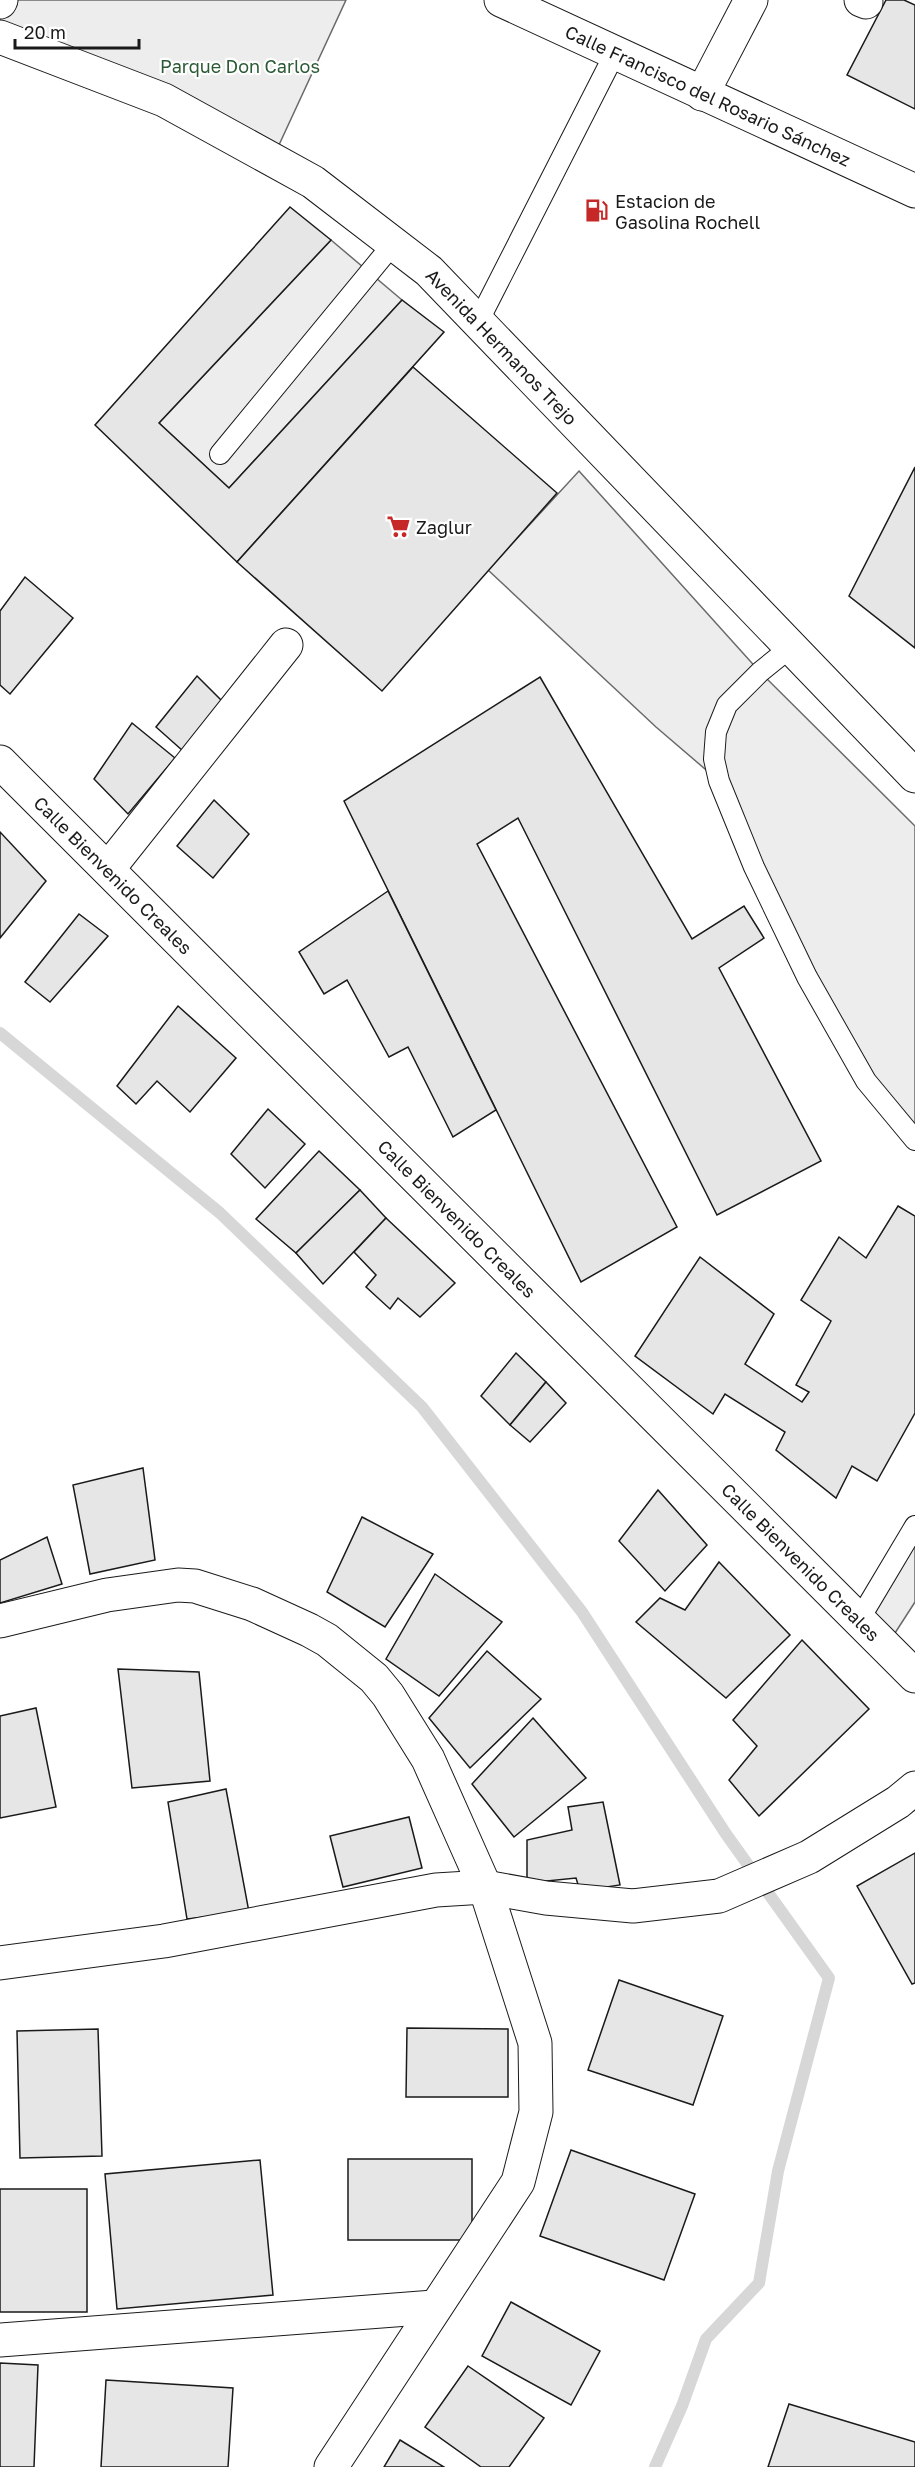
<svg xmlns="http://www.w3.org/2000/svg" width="915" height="2467" font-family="'Golos Text',sans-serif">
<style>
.built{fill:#ededed;stroke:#6a6a6a;stroke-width:1.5}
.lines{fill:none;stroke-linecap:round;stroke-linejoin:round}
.stream{stroke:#d7d7d7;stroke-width:12}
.building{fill:#e6e6e6;stroke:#1a1a1a;stroke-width:1.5}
.lane-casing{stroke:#1a1a1a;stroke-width:22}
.street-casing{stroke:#1a1a1a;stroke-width:35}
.secondary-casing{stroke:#1a1a1a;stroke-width:35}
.primary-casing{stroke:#1a1a1a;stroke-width:35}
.lane{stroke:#fff;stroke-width:20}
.street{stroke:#fff;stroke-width:33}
.secondary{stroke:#fff;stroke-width:33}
.primary{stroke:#fff;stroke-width:33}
.labels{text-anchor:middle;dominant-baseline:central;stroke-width:4.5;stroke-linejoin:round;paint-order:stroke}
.park-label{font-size:18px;fill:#2b5a34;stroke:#fff}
.street-label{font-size:18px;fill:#1a1a1a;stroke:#fff}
.poi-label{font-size:18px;fill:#1a1a1a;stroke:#fff;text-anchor:start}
</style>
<rect width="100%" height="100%" fill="#fff"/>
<g class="built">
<path d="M0 0H346L272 160 0 37Z"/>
<path d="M331 240 402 300 229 488 159 423Z"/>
<path d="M579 471 760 672 915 826V1140L866 1081 719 781 656 727 488 570Z"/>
<path d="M915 1526V1602L886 1647 859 1620Z"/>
</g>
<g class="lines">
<path class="stream" d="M0 1033 220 1213 422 1407 582 1612 726 1834 829 1978 778 2171 759 2283 706 2339 682 2406 655 2467"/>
</g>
<g class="building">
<path d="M886 0H904L915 5V109L847 75Z"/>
<path d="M290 207 331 240 159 423 229 488 402 300 444 332 237 562 95 425Z"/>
<path d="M413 367 557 493 382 691 237 562Z"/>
<path d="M915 467V648L849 596Z"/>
<path d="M25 577 73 618 10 694 0 685V611Z"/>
<path d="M197 676 226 705 183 751 156 727Z"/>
<path d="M540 677 692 939 744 906 764 938 719 968 821 1161 717 1215 518 818 477 844 677 1227 581 1282 344 801Z"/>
<path d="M132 723 175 758 128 814 94 779Z"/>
<path d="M214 800 249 834 213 878 177 846Z"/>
<path d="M0 832 46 881 0 938Z"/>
<path d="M388 891 496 1110 453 1137 408 1047 389 1057 347 980 324 994 299 952Z"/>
<path d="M79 914 108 936 50 1002 25 982Z"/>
<path d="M178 1006 236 1058 190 1112 157 1081 136 1104 117 1086Z"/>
<path d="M268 1109 305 1144 265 1188 231 1154Z"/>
<path d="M319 1151 360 1190 296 1253 256 1219Z"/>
<path d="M360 1190 386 1218 323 1284 296 1253Z"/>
<path d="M898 1206 915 1216V1413L877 1481 852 1466 836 1498 776 1450 785 1432 725 1394 713 1414 635 1356 700 1257 774 1314 745 1364 802 1402 809 1392 796 1385 831 1321 801 1300 839 1237 866 1258Z"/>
<path d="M386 1218 455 1283 420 1317 398 1298 390 1309 366 1287 376 1275 354 1252Z"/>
<path d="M516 1353 546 1382 510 1425 481 1396Z"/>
<path d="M546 1382 566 1403 530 1442 510 1425Z"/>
<path d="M143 1468 155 1560 90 1574 73 1485Z"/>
<path d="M658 1490 707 1545 665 1591 619 1541Z"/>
<path d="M362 1517 433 1554 385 1627 327 1592Z"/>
<path d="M47 1537 62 1584 0 1603V1560Z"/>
<path d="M719 1562 790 1635 726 1698 636 1622 660 1598 685 1610Z"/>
<path d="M435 1574 502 1622 439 1696 386 1659Z"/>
<path d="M802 1640 869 1709 759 1816 729 1780 757 1746 733 1720Z"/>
<path d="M487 1651 541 1699 470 1768 429 1718Z"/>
<path d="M118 1669 199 1672 210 1781 132 1788Z"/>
<path d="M36 1708 56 1807 0 1818V1716Z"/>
<path d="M533 1718 586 1778 514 1837 472 1784Z"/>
<path d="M226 1789 249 1912 187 1919 168 1802Z"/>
<path d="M603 1802 620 1885 580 1891 576 1878 527 1883V1840L572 1830 568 1807Z"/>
<path d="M409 1817 422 1868 343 1887 330 1836Z"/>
<path d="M915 1853V1983L912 1984 857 1886Z"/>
<path d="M619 1980 723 2016 693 2105 588 2070Z"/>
<path d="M407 2028 508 2029V2097H406Z"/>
<path d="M98 2029 102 2156 20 2158 17 2031Z"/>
<path d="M571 2150 695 2194 664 2280 540 2236Z"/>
<rect x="348" y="2159" width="124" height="81"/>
<path d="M260 2160 273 2295 117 2309 105 2174Z"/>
<rect x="0" y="2189" width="87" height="123"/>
<path d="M511 2302 600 2351 571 2405 482 2356Z"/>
<path d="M0 2363 38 2365 34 2467H0Z"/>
<path d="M468 2366 544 2418 509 2467H481L425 2427Z"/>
<path d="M106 2380 233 2388 228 2467H101Z"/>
<path d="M789 2404 915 2442V2467H768Z"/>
<path d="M400 2440 444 2467H384Z"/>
</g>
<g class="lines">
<defs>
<g id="lane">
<path d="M478 322 615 53"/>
<path d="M220 454 393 244"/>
<path d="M791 647 760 672 727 705 716 732 714 759 719 781 754 867 807 977 866 1081 915 1140"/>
<path d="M859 1620 915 1526"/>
</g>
<g id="street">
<path d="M861 0 866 2"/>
<path d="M0 2 1 0"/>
<path d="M702 94 751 0"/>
<path id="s1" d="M0 762 915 1676"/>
<path d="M108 869 286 645"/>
<path d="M0 1621 107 1595 178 1585 195 1586 252 1604 309 1630 327 1640 374 1678 388 1695 428 1759 485 1887 535 2043 536 2112 518 2182 331 2467"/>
<path d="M0 1963 164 1941 436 1890 485 1887 546 1898 633 1906 719 1896 809 1857 898 1802 915 1788"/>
<path d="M0 2340 434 2307"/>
</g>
<g id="secondary">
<path id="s2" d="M501 0 915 191"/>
</g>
<g id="primary">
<path id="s3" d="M0 37 164 100 313 182 429 271 915 776"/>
</g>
</defs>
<use href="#lane" class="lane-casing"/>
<use href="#street" class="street-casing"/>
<use href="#secondary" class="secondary-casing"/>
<use href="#primary" class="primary-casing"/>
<use href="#lane" class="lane"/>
<use href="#street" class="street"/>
<use href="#secondary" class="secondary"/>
<use href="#primary" class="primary"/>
</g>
<defs>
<symbol id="fuel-bare" viewBox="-9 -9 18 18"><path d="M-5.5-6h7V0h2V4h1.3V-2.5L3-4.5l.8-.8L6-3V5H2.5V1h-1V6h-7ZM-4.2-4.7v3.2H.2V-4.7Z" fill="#c62828" stroke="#fff" stroke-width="2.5" paint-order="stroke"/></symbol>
<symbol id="supermarket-bare" viewBox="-9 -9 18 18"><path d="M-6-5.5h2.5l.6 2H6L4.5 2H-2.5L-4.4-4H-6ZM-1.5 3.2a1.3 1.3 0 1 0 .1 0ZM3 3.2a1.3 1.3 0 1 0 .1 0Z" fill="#c62828" stroke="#fff" stroke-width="2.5" paint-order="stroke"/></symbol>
</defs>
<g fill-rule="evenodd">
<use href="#fuel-bare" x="580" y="194" width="33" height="33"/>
<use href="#supermarket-bare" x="382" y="510" width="33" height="33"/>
</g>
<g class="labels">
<g class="park-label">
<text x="240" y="66">Parque Don Carlos</text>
</g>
<g class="street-label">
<text stroke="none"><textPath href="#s2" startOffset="228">Calle Francisco del Rosario Sánchez</textPath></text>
<text stroke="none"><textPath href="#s3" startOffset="597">Avenida Hermanos Trejo</textPath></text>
<text stroke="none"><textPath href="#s1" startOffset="160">Calle Bienvenido Creales</textPath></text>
<text stroke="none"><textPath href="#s1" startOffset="646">Calle Bienvenido Creales</textPath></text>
<text stroke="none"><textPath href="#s1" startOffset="1132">Calle Bienvenido Creales</textPath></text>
</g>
<g class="poi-label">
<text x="615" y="201">Estacion de<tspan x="615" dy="21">Gasolina Rochell</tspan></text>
<text x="416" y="527">Zaglur</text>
</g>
</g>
<path d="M15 39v9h124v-9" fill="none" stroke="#1a1a1a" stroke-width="3"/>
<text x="24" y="39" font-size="18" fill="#1a1a1a" stroke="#ffffff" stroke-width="4.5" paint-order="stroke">20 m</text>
</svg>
